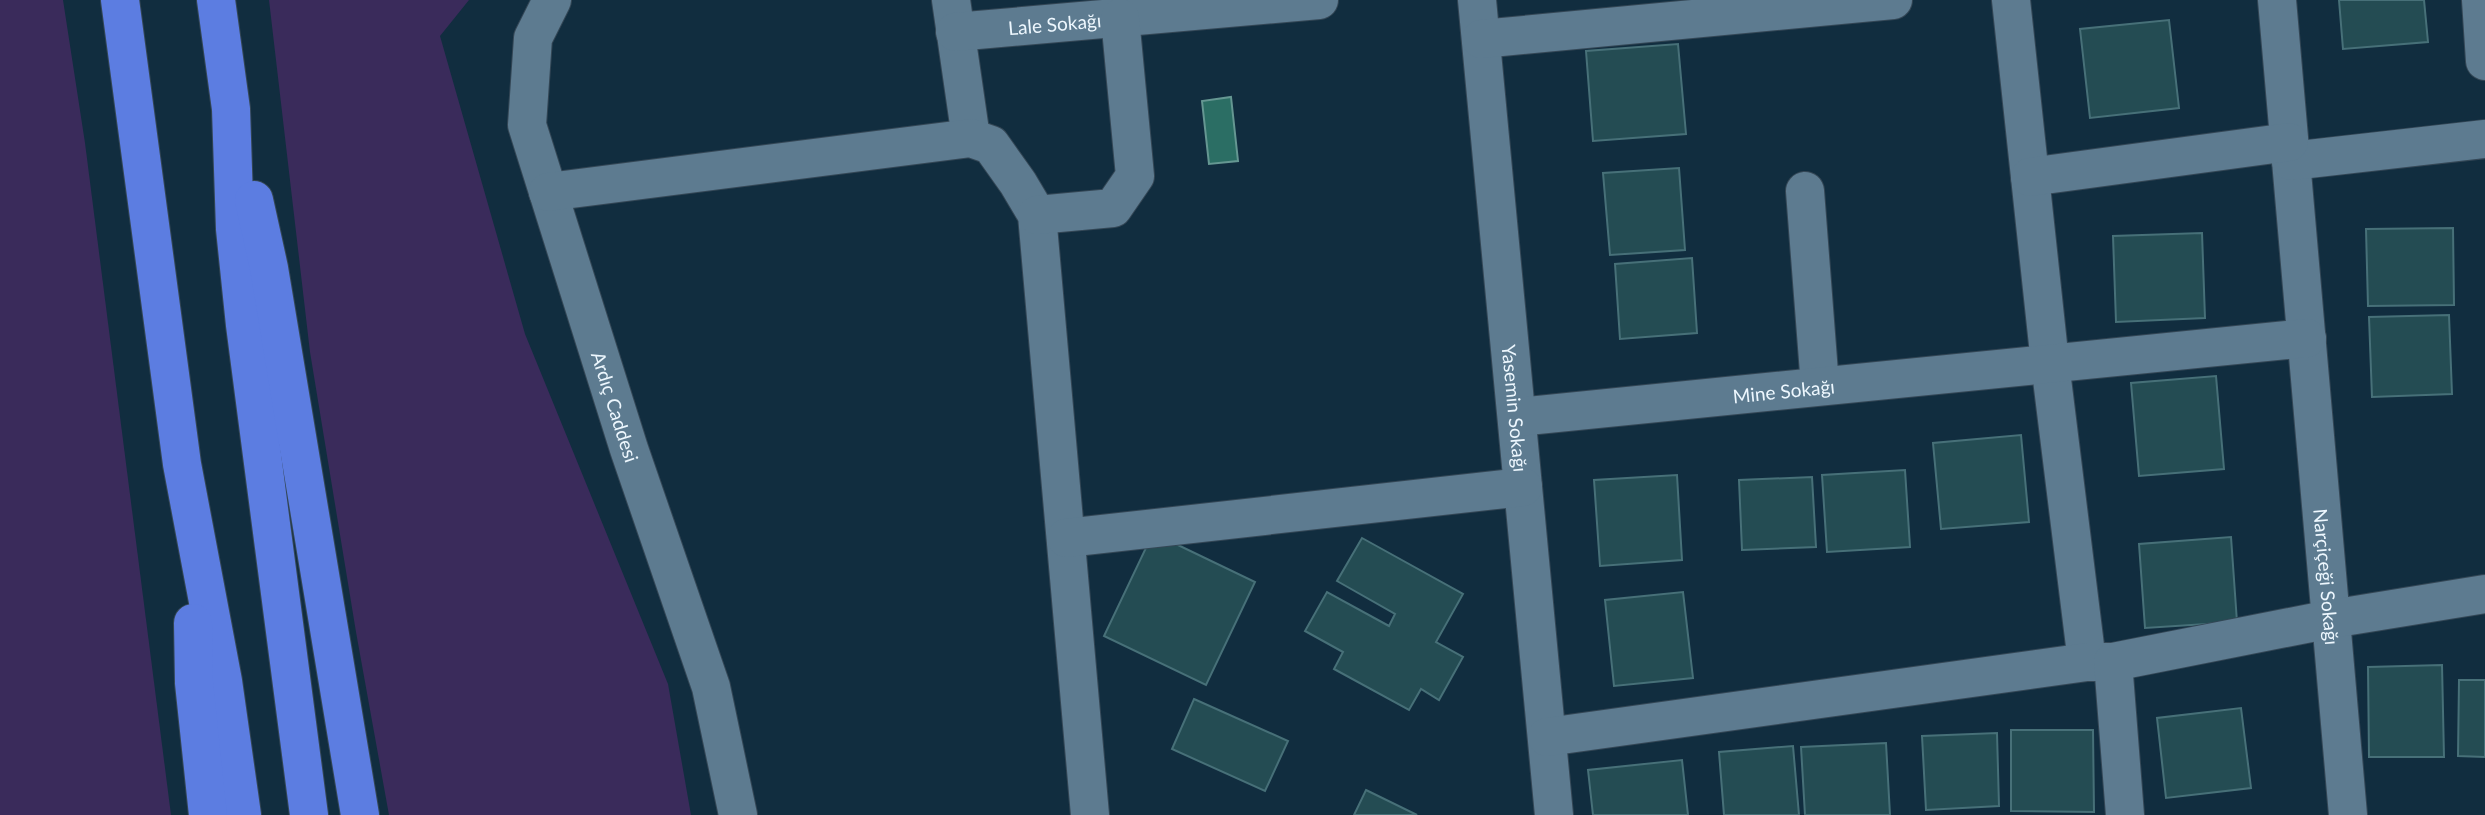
<svg xmlns="http://www.w3.org/2000/svg" width="2485" height="815" font-family="Lato,sans-serif">
<style>
.green{fill:#3a2b5b}
.water{fill:#2b6e64;stroke:#659792;stroke-width:2}
.building{fill:#244c53;stroke:#477078;stroke-width:2}
.lines{fill:none;stroke-linecap:round;stroke-linejoin:round}
.minor-casing{stroke:#344756;stroke-width:40}
.highway-casing{stroke:#344756;stroke-width:40}
.minor{stroke:#5d7b90;stroke-width:38}
.highway{stroke:#5c7de1;stroke-width:38}
.labels{text-anchor:middle;dominant-baseline:central;stroke-width:6;stroke-linejoin:round;paint-order:stroke}
.street-label{font-size:19px;fill:#edf7fe;stroke:#112d3f}
</style>
<rect width="100%" height="100%" fill="#112d3f"/>
<g class="green">
<path d="M0 0H63L85 143 171 815H0Z"/>
<path d="M269 0H469L440 36 525 334 668 684 691 815H389L356 632 310 352Z"/>
</g>
<path class="water" d="M1231 97 1238 161 1209 164 1202 101Z"/>
<g class="building">
<path d="M2339 0H2424L2428 42 2343 49Z"/>
<path d="M2169 20 2179 108 2090 118 2080 29Z"/>
<path d="M1678 44 1686 134 1593 141 1586 51Z"/>
<path d="M1679 168 1685 250 1610 255 1603 173Z"/>
<path d="M2453 228 2454 305 2368 306 2366 229Z"/>
<path d="M2202 233 2205 318 2116 322 2113 236Z"/>
<path d="M1692 258 1697 333 1620 339 1615 264Z"/>
<path d="M2449 315 2452 394 2372 397 2369 317Z"/>
<path d="M2216 376 2224 469 2139 476 2131 383Z"/>
<path d="M2021 435 2029 522 1941 529 1933 443Z"/>
<path d="M1905 470 1910 547 1827 552 1822 475Z"/>
<path d="M1677 475 1682 560 1600 566 1594 480Z"/>
<path d="M1812 477 1816 547 1742 550 1739 480Z"/>
<path d="M1153 533 1255 582 1206 685 1104 636Z"/>
<path d="M2231 537 2237 622 2145 628 2139 544Z"/>
<path d="M1362 538 1463 594 1436 642 1463 657 1439 700 1421 689 1409 710 1334 669 1343 652 1305 631 1327 592 1389 626 1395 614 1337 581Z"/>
<path d="M1683 592 1693 678 1614 686 1605 600Z"/>
<path d="M2442 665 2444 757H2369L2368 667Z"/>
<path d="M2459 680H2485V757L2458 756Z"/>
<path d="M1194 699 1288 741 1265 791 1172 749Z"/>
<path d="M2241 708 2251 788 2166 798 2157 718Z"/>
<path d="M2011 730H2093L2094 812 2011 811Z"/>
<path d="M1997 733 1999 806 1926 810 1922 736Z"/>
<path d="M1886 743 1890 815H1805L1801 747Z"/>
<path d="M1793 746 1799 815H1724L1719 752Z"/>
<path d="M1682 760 1688 815H1593L1588 770Z"/>
<path d="M1366 790 1417 815H1354Z"/>
</g>
<g class="lines">
<defs>
<g id="minor">
<path id="s1" d="M552 0 533 38 527 125 629 449 711 687 738 815"/>
<path d="M951 0 971 138"/>
<path id="s2" d="M1477 0 1554 815"/>
<path d="M2011 0 2050 363 2087 662"/>
<path id="s3" d="M2277 0 2348 815"/>
<path d="M2481 0 2485 61"/>
<path id="s4" d="M955 32 1319 0"/>
<path d="M1481 39 1893 0"/>
<path d="M2291 161 2485 139"/>
<path d="M2030 177 2289 142"/>
<path d="M1805 191 1820 386"/>
<path d="M548 192 971 138 991 145 1018 183 1037 215 1090 815"/>
<path d="M1037 215 1113 208 1135 176 1120 18"/>
<path id="s5" d="M1517 417 2307 338"/>
<path d="M1066 538 1523 487"/>
<path d="M1547 737 2087 662H2111"/>
<path d="M2125 815 2113 662 2331 619 2485 594"/>
</g>
<g id="highway">
<path d="M120 0 182 464 223 681 242 815"/>
<path d="M216 0 231 109 235 229 245 325 309 815"/>
<path d="M254 200 269 268 360 815"/>
<path d="M193 623 194 683 208 815"/>
</g>
</defs>
<use href="#minor" class="minor-casing"/>
<use href="#highway" class="highway-casing"/>
<use href="#minor" class="minor"/>
<use href="#highway" class="highway"/>
</g>
<g class="labels">
<g class="street-label">
<text stroke="none"><textPath href="#s4" startOffset="100">Lale Sokağı</textPath></text>
<text stroke="none"><textPath href="#s5" startOffset="268">Mine Sokağı</textPath></text>
<text stroke="none"><textPath href="#s1" startOffset="425">Ardıç Caddesi</textPath></text>
<text stroke="none"><textPath href="#s2" startOffset="410">Yasemin Sokağı</textPath></text>
<text stroke="none"><textPath href="#s3" startOffset="579">Narçiçeği Sokağı</textPath></text>
</g>
</g>
</svg>
